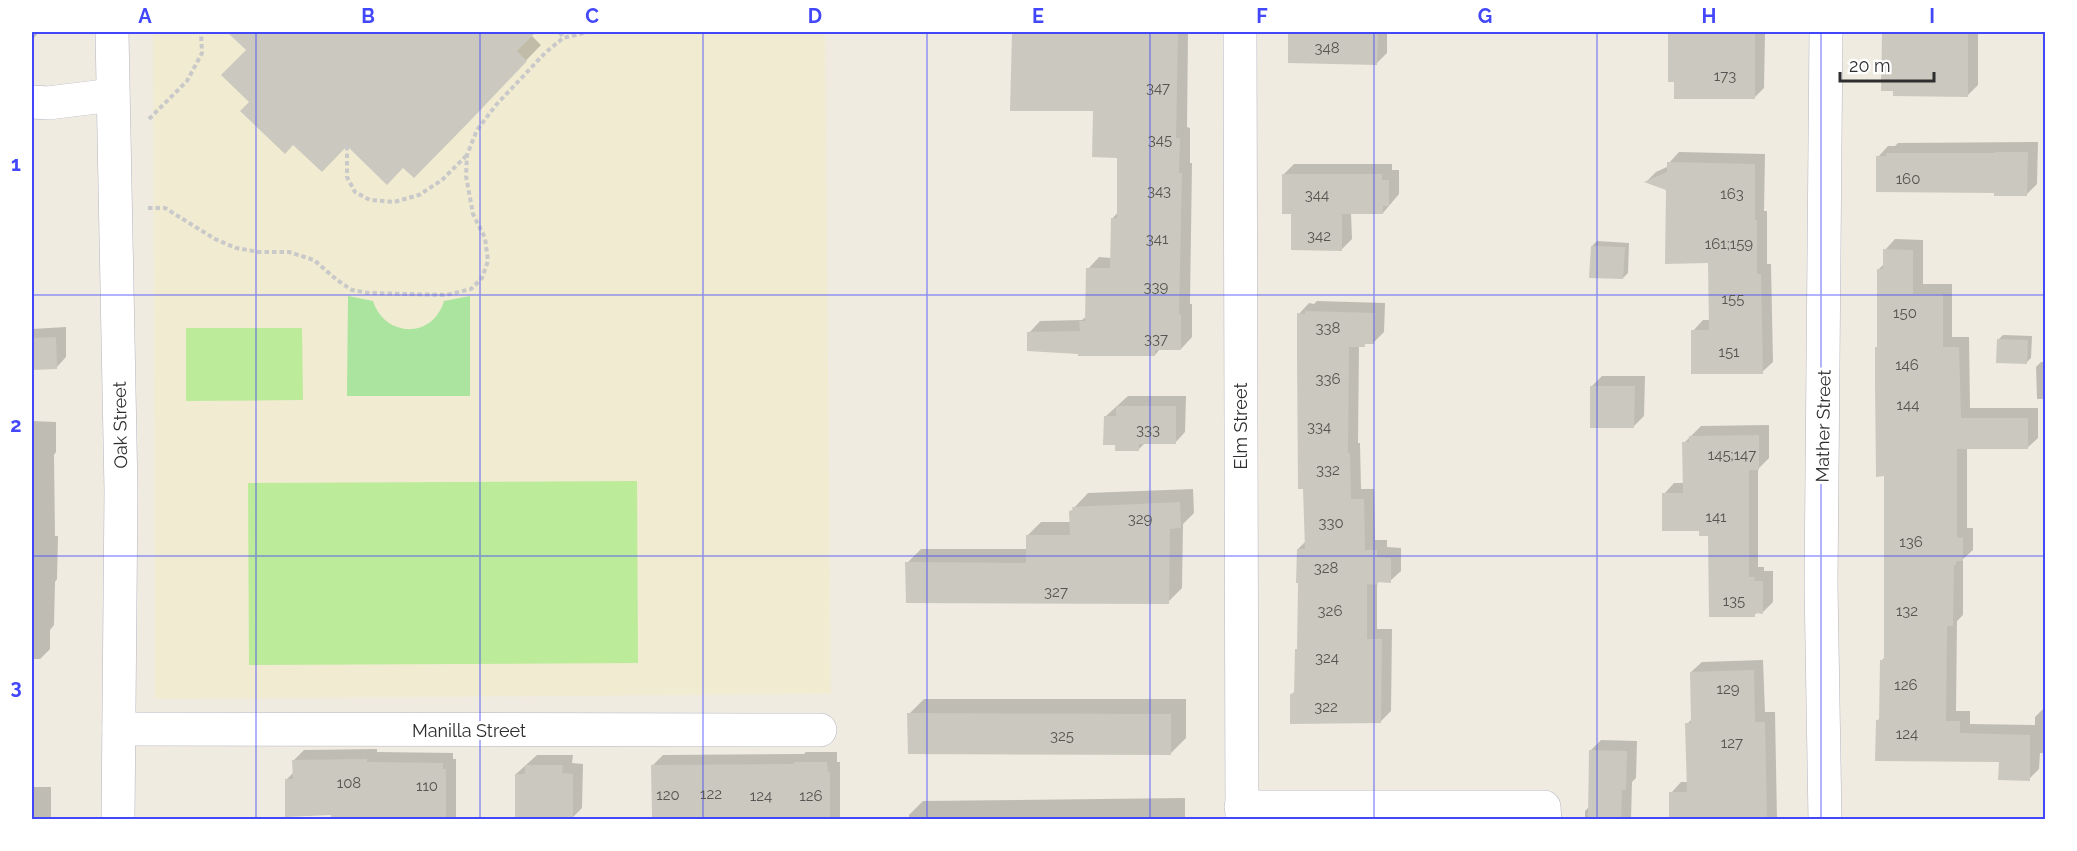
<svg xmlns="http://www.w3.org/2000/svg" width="2077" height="851" font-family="Raleway,sans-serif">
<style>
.education{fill:#f0ebd1}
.green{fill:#abe49e}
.pitch{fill:#bceb9a}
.shadow{fill:#0003}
.building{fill:#cbc9bf}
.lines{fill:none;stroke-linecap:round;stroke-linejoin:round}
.minor-casing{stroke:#b4b4c1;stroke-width:34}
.path{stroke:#c9c9c9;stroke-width:4;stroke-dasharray:4.5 3;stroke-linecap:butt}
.minor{stroke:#fff;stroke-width:33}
.grid{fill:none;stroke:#4347fa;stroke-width:1.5;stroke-opacity:0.55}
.labels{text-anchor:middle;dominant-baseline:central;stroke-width:6;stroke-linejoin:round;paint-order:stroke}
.number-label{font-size:15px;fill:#555552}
.street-label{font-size:18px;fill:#2e2e2e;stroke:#fff}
.neatline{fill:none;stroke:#4347fa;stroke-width:2}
.grid-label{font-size:20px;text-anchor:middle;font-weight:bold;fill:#4347fa}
</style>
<rect width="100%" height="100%" fill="#efebe1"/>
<path class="education" d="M153 32H825L831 694 155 699Z"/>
<path class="green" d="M348 296 373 301C385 338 433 339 444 301L470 296V396H347Z"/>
<g class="pitch">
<path d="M186 328H302L303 400 186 401Z"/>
<path d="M637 481 638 663 249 665 248 483Z"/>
</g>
<g class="shadow">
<path d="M32 32H39L32 40Z"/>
<path d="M229 32H535L531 35 541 45 414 176 404 167 347 145 251 101 248 49Z"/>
<path d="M1014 32H1188L1187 127 1190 128V163H1192L1190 304H1192V337L1181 349H1160L1155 355 1029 333 1040 321 1082 320 1087 316 1088 269 1099 257 1111 258 1112 219 1118 212 1119 156 1094 109 1011 110Z"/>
<path d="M1290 32H1387V53L1377 63 1289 62Z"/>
<path d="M1669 32H1765L1764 88 1754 98 1669 80Z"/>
<path d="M1883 32H1978V85L1968 95 1884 65Z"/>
<path d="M2038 142 2037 184 2026 195 1996 191 1878 157 1888 146H1895L1898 143Z"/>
<path d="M1679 152 1765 154 1764 211H1767V264H1771L1773 362 1762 372 1693 331 1703 320H1710V262L1668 189 1647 181 1656 172 1669 166V163Z"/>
<path d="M1294 164H1392V170H1399V194L1383 213H1351L1352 239 1341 250 1293 212 1284 174Z"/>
<path d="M1895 239 1923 240V284H1952V337H1969L1970 408H2038V438L2027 448H1967V528H1973V550L1963 559V615L1957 621 1956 711H1970V724L2035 725V717L2046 706V753H2040L2039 769 2029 779 2000 760 1877 721 1881 717 1882 660 1886 656V475L1877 347 1879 345V269L1885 263V250Z"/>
<path d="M1597 241 1629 243 1628 273 1623 278 1592 246Z"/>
<path d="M1317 301 1385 303 1384 332 1373 343 1359 345 1358 443H1360L1361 489H1374L1375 540H1387V547L1401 548V571L1390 581H1380L1377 583V629H1392L1391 711 1380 722 1292 694 1296 690V650L1299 647 1298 549 1306 541 1299 314 1309 303 1314 304Z"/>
<path d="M66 327V357L56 368H32V329Z"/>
<path d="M2003 335 2032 336 2031 358 2026 363 1998 340Z"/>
<path d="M2041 362H2046V399H2037L2036 367Z"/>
<path d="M1602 376H1645L1644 416 1634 426 1591 387Z"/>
<path d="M1128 396H1186L1185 432 1175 443 1146 442 1138 450 1105 417Z"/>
<path d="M32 421 56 422V452L54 455 55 536H58L57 579 55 582 54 625 50 630V649L40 659H32Z"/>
<path d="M1769 425V458L1758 469V567H1764V571H1773V602L1763 612H1758L1754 615 1710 535 1701 529 1664 494 1674 483H1684V443L1701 426Z"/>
<path d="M1193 489 1194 513 1183 524 1182 588 1168 602 907 563 921 549H1027V536L1041 522H1071V511L1088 493Z"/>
<path d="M1763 660 1765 712H1775L1777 820H1671V793L1681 782H1688L1687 724 1692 719 1691 672 1702 662Z"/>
<path d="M924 699H1186V738L1171 753 909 714Z"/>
<path d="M1601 740 1637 741 1636 778 1632 782 1631 820H1585V811L1589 807 1591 750Z"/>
<path d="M377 749V752L453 753V759H456V818L333 820V814L286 780 294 772V760L304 750Z"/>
<path d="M806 752H837V762H840V820H654L653 765 663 755 804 754Z"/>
<path d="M537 755H573L572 763 583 764 582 808 572 818 516 774Z"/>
<rect x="32" y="787" width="19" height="33"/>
<path d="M1185 798V820H909V815L923 801Z"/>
</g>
<g class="building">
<path d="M227 32H536L517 51 527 61 468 123 414 178 403 168 387 185 347 146 322 172 293 145 285 154 240 111 249 102 221 75 246 50Z"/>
<path d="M1012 32 1090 34V32H1178L1176 138H1180L1179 173H1182L1179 314H1181V350H1155V356H1078V354L1027 351V332L1080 331 1079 321H1085L1086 268H1110L1111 218H1117V158L1092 157 1093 111H1010Z"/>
<path d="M1288 32H1378L1377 65 1288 63Z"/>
<path d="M1668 32H1755V99H1674V82H1668Z"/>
<path d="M1882 32H1968V97L1893 96V91H1881Z"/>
<path d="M1995 152H2028L2027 196H1994V193L1876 192V156H1886V153H1995Z"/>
<path d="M1667 162 1755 164V220H1757V274H1761L1763 374H1691V330H1709L1708 263 1665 264 1666 190 1644 182 1667 172Z"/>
<path d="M1282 174H1382V180H1389V206H1383V214H1342V251L1291 250V214H1282Z"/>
<path d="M1591 246 1625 247 1623 279 1589 278Z"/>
<path d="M1883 249 1913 250V294H1943V347H1959L1961 418H2028V449H1957V537L1963 538V561H1956V565H1954L1953 626H1947L1946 721H1960V733L2030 735V781L1998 780 1999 762 1875 761 1876 720H1879L1880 660H1884V476L1876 477 1875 383V347H1877V269H1883Z"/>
<path d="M1305 311 1375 313 1374 344H1365V347H1349L1348 453H1350L1351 499H1364L1365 550H1377V557L1391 558V583L1377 582 1378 585 1367 584V639H1382L1381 723 1290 724V694H1294L1295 649H1297L1298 583H1296L1297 549H1305L1303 489H1298L1297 359V313L1305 314Z"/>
<path d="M56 337 57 369 32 370V338Z"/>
<path d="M1997 339 2028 340 2027 364 1996 363Z"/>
<path d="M1590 386H1635L1634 428H1590Z"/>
<path d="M1116 406H1176V444H1139V451H1115V445H1103L1104 416H1116Z"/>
<path d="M1759 435V470H1749V577H1755L1754 581H1763V614L1755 613V617H1709L1708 536H1699V531H1662V493H1683L1682 442H1689V436Z"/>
<path d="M1180 502 1181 528 1170 529 1169 604 906 603 905 562 1026 563V535H1070L1069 511 1073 510 1072 507Z"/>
<path d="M1754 670 1755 722H1765L1767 819H1669V792H1687L1685 723H1691L1690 672Z"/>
<path d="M907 713 1171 714V755L908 754Z"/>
<path d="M1589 750 1627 751 1626 790H1622L1621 819H1588Z"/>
<path d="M367 759V762L443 763V769H446V819H331V815L285 817V779H293L292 760Z"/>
<path d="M794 762H827L828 772H830V819H652L651 765 794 764Z"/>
<path d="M525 765H563L562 773 573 774V819H515V774H525Z"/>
</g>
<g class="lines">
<defs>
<g id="minor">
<path d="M112 32 121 491 118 820"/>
<path d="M1240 32 1242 820"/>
<path d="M32 102 48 103 113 95"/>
<path d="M119 729 820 730"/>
<path d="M1241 807H1544L1545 820"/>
<path d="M1825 820 1821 584 1826 32"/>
</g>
</defs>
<use href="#minor" class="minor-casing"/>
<g class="path">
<path d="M560 32 563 38"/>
<path d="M149 119 187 81 202 53 201 32"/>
<path d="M347 146V177L355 192 370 200 394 202 419 195 442 180 466 156"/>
<path d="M148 208H165L215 239 236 248 259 252H289L314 260 337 280 352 290 368 293 446 295 471 289 482 278 488 261 485 238 473 214 466 176 467 155 477 130 496 105 545 53 563 38 588 32H601"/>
</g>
<use href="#minor" class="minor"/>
</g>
<path class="grid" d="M256 32V820M480 32V820M703 32V820M927 32V820M1150 32V820M1374 32V820M1597 32V820M1821 32V820M32 295H2046M32 556H2046"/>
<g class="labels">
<g class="number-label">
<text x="1327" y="48">348</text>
<text x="1725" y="76">173</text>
<text x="1158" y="88">347</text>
<text x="1160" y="140">345</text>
<text x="1908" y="179">160</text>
<text x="1159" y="191">343</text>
<text x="1732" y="194">163</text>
<text x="1317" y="195">344</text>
<text x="1319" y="236">342</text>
<text x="1157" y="239">341</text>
<text x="1729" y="244">161;159</text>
<text x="1156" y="287">339</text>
<text x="1733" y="299">155</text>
<text x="1905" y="313">150</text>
<text x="1328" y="328">338</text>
<text x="1156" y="339">337</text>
<text x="1729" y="352">151</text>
<text x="1907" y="365">146</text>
<text x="1328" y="379">336</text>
<text x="1908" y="405">144</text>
<text x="1319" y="427">334</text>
<text x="1148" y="430">333</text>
<text x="1732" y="455">145;147</text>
<text x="1328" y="470">332</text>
<text x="1716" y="517">141</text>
<text x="1140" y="519">329</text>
<text x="1331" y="523">330</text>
<text x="1911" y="542">136</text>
<text x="1326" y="568">328</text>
<text x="1056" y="592">327</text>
<text x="1734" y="601">135</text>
<text x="1330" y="611">326</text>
<text x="1907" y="611">132</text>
<text x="1327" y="658">324</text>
<text x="1906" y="685">126</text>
<text x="1728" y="689">129</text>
<text x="1326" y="707">322</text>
<text x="1907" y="734">124</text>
<text x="1062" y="736">325</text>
<text x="1732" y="743">127</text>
<text x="349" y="783">108</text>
<text x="427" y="786">110</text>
<text x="711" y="794">122</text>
<text x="668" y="795">120</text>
<text x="761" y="796">124</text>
<text x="811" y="796">126</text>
</g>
<g class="street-label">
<text transform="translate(120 425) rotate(-91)">Oak Street</text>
<text transform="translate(1240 426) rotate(-90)">Elm Street</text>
<text transform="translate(1823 426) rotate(-89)">Mather Street</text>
<text x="469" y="730">Manilla Street</text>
</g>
</g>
<rect width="2077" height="851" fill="none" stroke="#ffffff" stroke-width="66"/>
<path d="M1840 72v9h94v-9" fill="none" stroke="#2e2e2e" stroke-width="3"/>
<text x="1849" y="72" font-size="18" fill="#2e2e2e" stroke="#ffffff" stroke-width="4.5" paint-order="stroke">20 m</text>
<rect x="33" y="33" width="2011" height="785" class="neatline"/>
<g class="grid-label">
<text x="145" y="23">A</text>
<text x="368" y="23">B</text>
<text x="592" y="23">C</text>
<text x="815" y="23">D</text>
<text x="1038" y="23">E</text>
<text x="1262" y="23">F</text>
<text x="1485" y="23">G</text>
<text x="1709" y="23">H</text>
<text x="1932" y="23">I</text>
<text x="16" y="171">1</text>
<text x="16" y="432">2</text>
<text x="16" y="694">3</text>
</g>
</svg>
